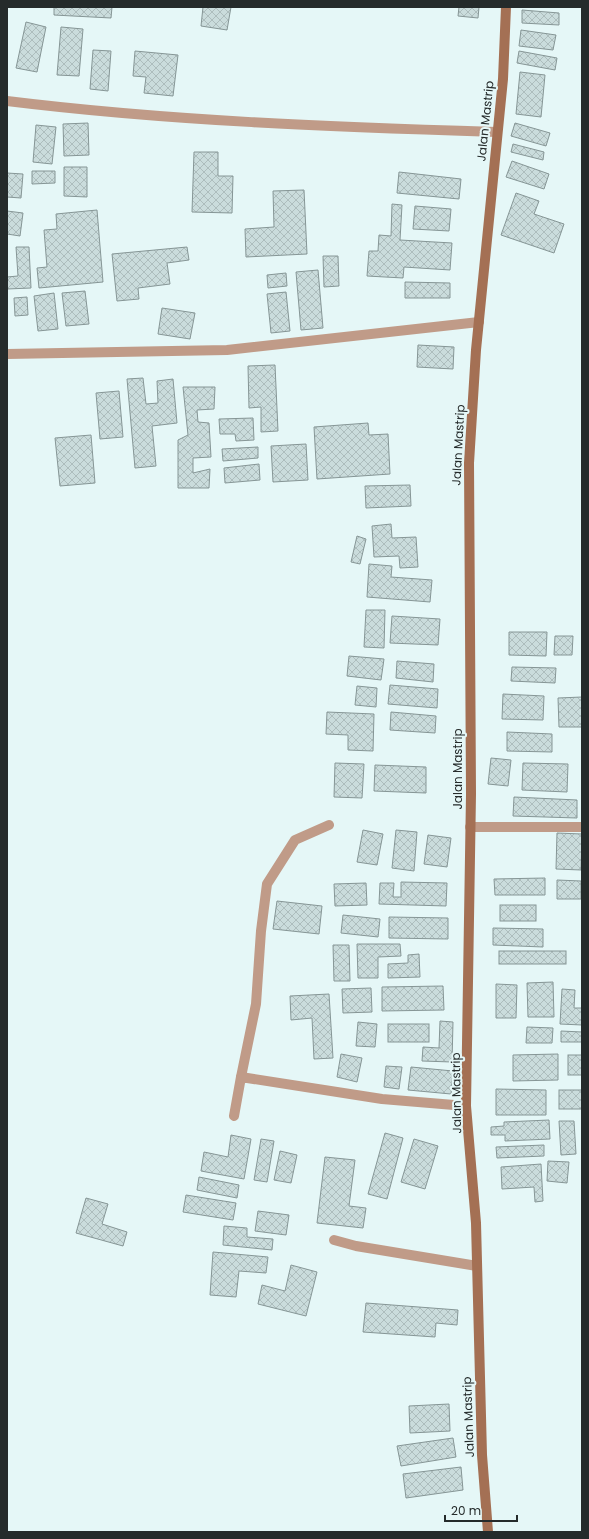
<svg xmlns="http://www.w3.org/2000/svg" width="589" height="1539" font-family="Poppins,sans-serif">
<style>
.building{fill:url(#building-cross-hatch);stroke:#869696}
.lines{fill:none;stroke-linecap:round;stroke-linejoin:round}
.street{stroke:#c09b88;stroke-width:10}
.secondary{stroke:#a47054;stroke-width:10}
.labels{text-anchor:middle;dominant-baseline:central;stroke-width:4;stroke-linejoin:round;paint-order:stroke}
.street-label{font-size:12px;fill:#252b2b;stroke:#e5f7f7}
</style>
<defs>
<pattern id="building-cross-hatch" width="8" height="8" patternUnits="userSpaceOnUse"><rect width="8" height="8" fill="#cadcdc"/><path d="M0 0l8 8M0 8l8-8" fill="none" stroke="#adbdbd"/></pattern>
</defs>
<rect width="100%" height="100%" fill="#e5f7f7"/>
<g class="building">
<path d="M54 7H112L111 18 54 15Z"/>
<path d="M203 7H231L227 30 201 26Z"/>
<path d="M459 7H479L478 18 458 16Z"/>
<path d="M522 10 559 13V25L522 23Z"/>
<path d="M26 22 46 27 37 72 16 68Z"/>
<path d="M61 27 83 29 79 76 57 75Z"/>
<path d="M521 30 556 35 553 50 519 46Z"/>
<path d="M93 50 111 51 108 91 90 89Z"/>
<path d="M135 51 178 55 173 96 144 93 146 77 133 76Z"/>
<path d="M519 51 557 58 555 70 517 63Z"/>
<path d="M520 72 545 75 541 117 516 114Z"/>
<path d="M88 123 89 155 64 156 63 124Z"/>
<path d="M515 123 550 133 546 146 511 136Z"/>
<path d="M36 125 56 127 52 164 33 162Z"/>
<path d="M513 144 544 152 543 160 511 152Z"/>
<path d="M194 152H218V176H233L232 213 192 212Z"/>
<path d="M512 161 549 174 544 189 506 177Z"/>
<path d="M64 167H87V197L64 196Z"/>
<path d="M32 171H55V183L32 184Z"/>
<path d="M399 172 461 179 459 199 397 193Z"/>
<path d="M7 173 23 174 21 198 7 197Z"/>
<path d="M304 190 307 254 246 257 245 229 274 227 273 191Z"/>
<path d="M516 193 539 201 534 214 564 224 554 253 501 235Z"/>
<path d="M392 204 402 205 400 240 452 243 450 270 404 267 403 278 367 276 369 251H378L379 235 391 236Z"/>
<path d="M415 206 451 209 449 231 413 229Z"/>
<path d="M97 210 103 282 39 288 37 268 47 267 44 230 57 229 56 214Z"/>
<path d="M7 211 23 213 20 236 7 234Z"/>
<path d="M16 247H29L31 288 7 289V277L18 276Z"/>
<path d="M187 247 189 260 167 263 170 284 138 288 139 299 117 301 112 254Z"/>
<path d="M323 256H338L339 286 324 287Z"/>
<path d="M318 270 323 328 301 330 296 272Z"/>
<path d="M286 273 287 286 268 288 267 275Z"/>
<path d="M405 282 450 283V298H405Z"/>
<path d="M85 291 89 324 66 326 62 293Z"/>
<path d="M286 292 290 331 271 333 267 294Z"/>
<path d="M54 293 58 329 38 331 34 296Z"/>
<path d="M27 297 28 315 15 316 14 298Z"/>
<path d="M162 308 195 313 190 339 158 334Z"/>
<path d="M418 345 454 347 453 369 417 367Z"/>
<path d="M275 365 278 431 261 432V407L249 408 248 366Z"/>
<path d="M143 378 146 404 158 403 157 381 173 379 177 423 152 426 156 466 135 468 127 379Z"/>
<path d="M183 387H215L214 409 197 410 198 422 209 423 211 457 193 458V473L210 469 209 488H178V440L188 435Z"/>
<path d="M119 391 123 437 100 439 96 393Z"/>
<path d="M253 418 254 440 236 441 235 434H220L219 419Z"/>
<path d="M368 423 369 435 388 434 390 474 317 479 314 427Z"/>
<path d="M91 435 95 483 60 486 55 438Z"/>
<path d="M306 444 308 480 273 482 271 446Z"/>
<path d="M258 447V458L223 461 222 449Z"/>
<path d="M259 464 260 480 225 483 224 468Z"/>
<path d="M410 485 411 506 366 508 365 486Z"/>
<path d="M391 524 392 538 416 537 418 567 400 568 399 556 374 557 372 526Z"/>
<path d="M357 536 366 539 360 564 351 562Z"/>
<path d="M369 564 392 566 391 577 432 580 430 602 367 597Z"/>
<path d="M366 610H385L384 648 364 647Z"/>
<path d="M392 616 440 619 438 645 390 643Z"/>
<path d="M509 632H547L546 656 509 655Z"/>
<path d="M555 636H573L572 655H554Z"/>
<path d="M349 656 384 659 381 680 347 676Z"/>
<path d="M397 661 434 664 433 682 396 678Z"/>
<path d="M512 667 556 668 555 683 511 681Z"/>
<path d="M390 685 438 689 437 708 388 704Z"/>
<path d="M357 686 377 688 376 707 355 705Z"/>
<path d="M503 694 544 696 543 720 502 719Z"/>
<path d="M582 697V727H559L558 698Z"/>
<path d="M327 712 374 714 373 751 348 750V735L326 734Z"/>
<path d="M391 712 436 716 435 733 390 730Z"/>
<path d="M507 732 552 734V752L507 751Z"/>
<path d="M491 758 511 760 508 786 488 784Z"/>
<path d="M335 763 364 764 362 798 334 797Z"/>
<path d="M523 763 568 764 567 792 522 790Z"/>
<path d="M375 765 426 767V793L374 791Z"/>
<path d="M514 797 577 800V818L513 816Z"/>
<path d="M363 830 383 834 377 865 357 862Z"/>
<path d="M396 830 417 832 414 871 392 868Z"/>
<path d="M557 833 582 834 581 870 556 869Z"/>
<path d="M428 835 451 838 447 867 424 864Z"/>
<path d="M545 878V895H495L494 879Z"/>
<path d="M557 880 581 881V899H557Z"/>
<path d="M401 882 447 883 446 906 379 904 380 883H394L393 897H401Z"/>
<path d="M366 883 367 905 335 906 334 884Z"/>
<path d="M277 901 322 906 319 934 273 929Z"/>
<rect x="500" y="905" width="36" height="16"/>
<path d="M343 915 380 919 378 937 341 933Z"/>
<path d="M389 917 448 918V939L389 938Z"/>
<path d="M493 928 543 929V947L493 945Z"/>
<path d="M357 944H400L401 956 378 957V978H358Z"/>
<path d="M333 945H349L350 981H334Z"/>
<rect x="499" y="951" width="67" height="13"/>
<path d="M419 954 420 977 388 978V964L408 963V955Z"/>
<path d="M553 982 554 1017H528L527 983Z"/>
<path d="M496 984 517 985 516 1018H496Z"/>
<path d="M443 986 444 1010 382 1011V987Z"/>
<path d="M371 988 372 1012 343 1013 342 989Z"/>
<path d="M562 989 575 990 574 1008H582V1025L560 1024Z"/>
<path d="M329 994 333 1058 314 1059 312 1018 291 1020 290 996Z"/>
<path d="M440 1021 453 1022 452 1062 422 1061 423 1047 439 1048Z"/>
<path d="M358 1022 377 1024 375 1047 356 1046Z"/>
<rect x="388" y="1024" width="41" height="18"/>
<path d="M527 1027 553 1028 552 1043H526Z"/>
<path d="M561 1031 582 1032V1042H561Z"/>
<path d="M341 1054 362 1058 357 1082 337 1077Z"/>
<path d="M558 1054V1080L513 1081V1055Z"/>
<rect x="568" y="1055" width="14" height="20"/>
<path d="M386 1066 402 1067 399 1089 384 1087Z"/>
<path d="M411 1067 453 1071 451 1094 408 1090Z"/>
<path d="M496 1089 546 1090V1115H496Z"/>
<rect x="559" y="1090" width="23" height="19"/>
<path d="M549 1120 550 1139 505 1141V1135H491V1127L504 1126V1122Z"/>
<path d="M559 1121H574L576 1154 561 1155Z"/>
<path d="M385 1133 403 1138 387 1199 368 1194Z"/>
<path d="M231 1135 251 1139 244 1179 201 1171 204 1152 228 1157Z"/>
<path d="M261 1139 274 1141 267 1182 254 1180Z"/>
<path d="M414 1139 438 1146 425 1189 401 1182Z"/>
<path d="M544 1145V1156L497 1158 496 1147Z"/>
<path d="M280 1151 297 1155 291 1183 274 1180Z"/>
<path d="M325 1157 355 1160 349 1206 366 1208 363 1228 317 1223Z"/>
<path d="M548 1161 569 1162 567 1183 547 1181Z"/>
<path d="M541 1164 543 1201 535 1202 534 1187 502 1189 501 1167Z"/>
<path d="M199 1177 239 1185 237 1198 197 1190Z"/>
<path d="M186 1195 236 1203 233 1220 183 1212Z"/>
<path d="M86 1198 108 1204 102 1224 127 1232 123 1246 76 1233Z"/>
<path d="M258 1211 289 1215 286 1235 255 1231Z"/>
<path d="M224 1226 247 1228V1237L273 1239 272 1250 223 1245Z"/>
<path d="M213 1252 268 1257 266 1273 239 1271 236 1297 210 1295Z"/>
<path d="M291 1265 317 1272 306 1316 258 1304 262 1285 285 1291Z"/>
<path d="M366 1303 458 1310 457 1325 436 1323 435 1337 363 1332Z"/>
<path d="M449 1404 450 1431 410 1433 409 1406Z"/>
<path d="M453 1438 456 1457 401 1466 397 1446Z"/>
<path d="M461 1467 463 1490 406 1498 403 1474Z"/>
</g>
<g class="lines">
<g class="street">
<path d="M7 101C169 121 334 127 497 132"/>
<path d="M7 354 227 350 479 322"/>
<path d="M470 827H582"/>
<path d="M241 1077 256 1004 261 931 267 884 295 840 329 825"/>
<path d="M234 1116 241 1077 382 1099 466 1106"/>
<path d="M334 1240 356 1246 477 1266"/>
</g>
<path class="secondary" d="M488 1532 482 1455 476 1223 466 1106 471 794 469 463 476 350 503 79 506 7"/>
</g>
<g class="labels">
<g class="street-label">
<text transform="translate(485 121) rotate(-84)">Jalan Mastrip</text>
<text transform="translate(458 445) rotate(-87)">Jalan Mastrip</text>
<text transform="translate(457 769) rotate(-90)">Jalan Mastrip</text>
<text transform="translate(456 1093) rotate(-91)">Jalan Mastrip</text>
<text transform="translate(468 1417) rotate(-92)">Jalan Mastrip</text>
</g>
</g>
<rect width="589" height="1539" fill="none" stroke="#252b2b" stroke-width="16"/>
<path d="M445 1515v6h72v-6" fill="none" stroke="#252b2b" stroke-width="2"/>
<text x="451" y="1515" font-size="12" fill="#252b2b" stroke="#e5f7f7" stroke-width="3" paint-order="stroke">20 m</text>
</svg>
